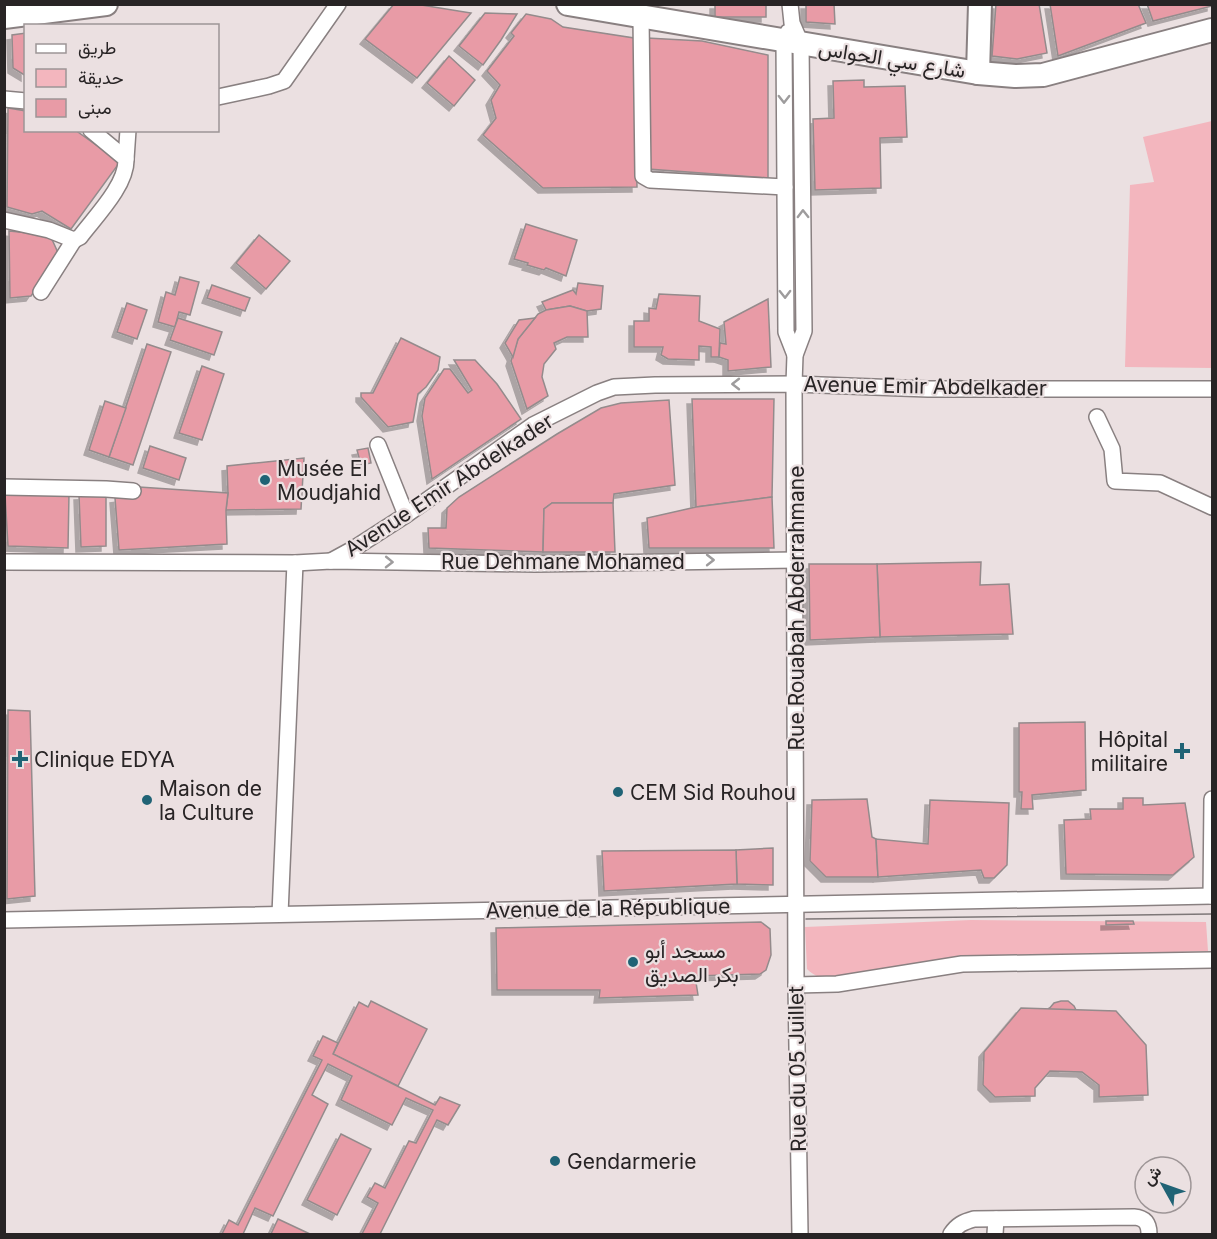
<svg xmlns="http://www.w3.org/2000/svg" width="1217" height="1239" font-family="Inter,Vazirmatn,sans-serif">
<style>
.green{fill:#f3b6be}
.building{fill:#e89ba6;stroke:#948b8c;stroke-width:1.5;filter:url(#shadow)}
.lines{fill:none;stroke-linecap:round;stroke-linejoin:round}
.street-casing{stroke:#898081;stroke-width:18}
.secondary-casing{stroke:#898081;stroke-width:26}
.street{stroke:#fff;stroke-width:15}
.secondary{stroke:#fff;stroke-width:22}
.tram{stroke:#7e7778;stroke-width:1.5}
.oneway{stroke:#9e9c9d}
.poi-dot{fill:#206375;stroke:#ebe0e1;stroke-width:2}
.labels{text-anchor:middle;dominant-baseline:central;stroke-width:4.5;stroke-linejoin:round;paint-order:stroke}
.street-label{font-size:21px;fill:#282425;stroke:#ebe0e1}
.poi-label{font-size:21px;fill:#282425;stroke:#ebe0e1;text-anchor:start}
</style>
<defs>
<filter id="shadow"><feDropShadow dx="-5" dy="5" stdDeviation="0" flood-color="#0004"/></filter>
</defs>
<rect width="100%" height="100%" fill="#ebe0e1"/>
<g class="green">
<path d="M1212 121V368L1125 367 1130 185 1154 182 1143 137Z"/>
<path d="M971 920 1206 922 1208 951 960 958 833 979C822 978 815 977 807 969L805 927Z"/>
</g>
<g class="building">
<path d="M394 4H415L471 13 417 78 365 39Z"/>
<rect x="715" y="4" width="51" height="13"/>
<path d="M806 4H834L835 24 806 22Z"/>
<path d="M996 4H1039L1047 53 1017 59 992 56Z"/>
<path d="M1050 4H1138L1146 23 1058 56Z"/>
<path d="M1147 4H1212V6L1153 21Z"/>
<path d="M485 13 517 14 501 40 483 65 459 46Z"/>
<path d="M526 14 551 19 563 27 634 38 637 187 543 188 483 135 496 118 491 100 500 85 487 71 514 36 511 33Z"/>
<path d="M26 33V76L13 68 12 35Z"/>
<path d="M647 38 702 41 768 55V178L648 169Z"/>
<path d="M449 56 475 80 454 106 427 83Z"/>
<path d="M864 80V87L905 86 907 137 880 138 881 188 815 190 813 119 834 118 833 81Z"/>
<path d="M8 108 26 111V130H75L120 162 71 229 42 211 32 214 7 207Z"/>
<path d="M526 224 577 240 566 276 546 268 544 270 527 265 528 263 514 259Z"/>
<path d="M9 231 50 235 59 255 31 296 10 298Z"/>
<path d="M259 235 290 261 266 289 236 263Z"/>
<path d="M180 277 199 282 190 315 179 312 175 327 158 322 166 292 175 295Z"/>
<path d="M578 283 603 286 601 309 587 311 570 306 546 310 542 302 573 290 576 294Z"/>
<path d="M212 285 250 298 245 311 207 298Z"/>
<path d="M659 294 700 296 699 321 720 329 719 357H711V347L699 346V360L668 359 661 355 663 347H634V321H649V308L656 309Z"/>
<path d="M768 299 771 367 728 371V360L719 357 720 343 726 344 724 322Z"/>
<path d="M127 303 147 310 137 339 117 332Z"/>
<path d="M570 306 587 311 588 337H567L554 343 556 349 544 364 542 377 548 396 527 409 511 361 518 339 538 314 546 310Z"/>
<path d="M178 318 222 332 214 355 170 340Z"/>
<path d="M535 318 518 339 513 357 505 343 519 320Z"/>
<path d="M401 338 440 357 438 370 426 387 418 394 413 422 388 427 361 397V393H373Z"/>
<path d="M147 344 171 352 133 465 109 457Z"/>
<path d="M454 360H475L497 384 521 419 432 479 422 416 425 398 444 369H450L468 393 472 390Z"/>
<path d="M202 366 224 374 202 440 179 433Z"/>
<path d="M692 399H774L772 497 696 507Z"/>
<path d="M669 400 675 485 614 494 613 503H552L544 509 543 552 429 548 428 528H446L447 508 459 497 557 434 601 408 621 403Z"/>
<path d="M105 401 126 408 109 457 89 450Z"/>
<path d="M150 446 186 458 179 480 143 468Z"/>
<path d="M368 448 371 463 361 465 357 450Z"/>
<path d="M304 458 301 509 226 510 228 493 227 466Z"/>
<path d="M139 487 228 493 226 510 227 544 119 550 115 498 138 495Z"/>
<path d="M5 494H69L68 548 8 546Z"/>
<path d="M106 494V546L81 547 79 495Z"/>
<path d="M772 497 774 548H649L647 518 696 507Z"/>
<path d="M552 503H613L615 552H543L544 509Z"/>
<path d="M981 562 980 585 1009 584 1013 634 880 637 877 564Z"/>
<path d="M809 564H877L880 637 810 640Z"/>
<path d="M8 710 30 711 35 896 7 899Z"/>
<path d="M1085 722 1086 790 1032 795 1033 809H1021L1022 792H1019V723Z"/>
<path d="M1123 798H1143V805L1185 803 1194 857 1173 875 1066 874 1064 820 1091 819 1090 809H1123Z"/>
<path d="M867 799 872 837 876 839 878 877H826L810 861 812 800Z"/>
<path d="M930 800 1009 803 1007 865 994 878H984L981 870 878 877 876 839 928 844Z"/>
<path d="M773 848V885L737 884 736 850Z"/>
<path d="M736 850 737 884 604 891 602 851Z"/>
<path d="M1106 921H1133L1134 924 1106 925Z"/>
<path d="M761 922 770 929 771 955 766 970 760 974 695 976 698 995 599 998 600 990H497L496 928Z"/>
<path d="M371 1001 427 1029 398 1086 333 1054 359 1002 368 1007Z"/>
<path d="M1061 1001H1068L1074 1006 1077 1012V1025H1085L1086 1029H1093V1036H1103V1044H1109V1054H1117V1062H1126V1069H1134V1089H1120L1121 1091 1111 1092V1083H1105V1071H1098V1064H1091V1056H1081V1046H1065V1053L1058 1054 1059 1045H1043L1042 1056H1036V1067H1030V1076H1022L1020 1084 1013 1083V1090H990V1072H998V1064H1005V1055H1014L1013 1044H1022V1038H1028V1030H1037V1023H1045L1048 1010 1054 1003Z"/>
<path d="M1021 1008 1116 1011 1146 1045 1148 1095 1099 1097V1085L1082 1072 1050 1071 1035 1088V1096L995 1097 983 1085 984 1052Z"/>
<path d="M323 1036 338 1043 333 1054 435 1105 440 1097 460 1105 448 1125 437 1120 380 1234H362L378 1203 367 1197 375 1183 385 1188 409 1141 416 1143 433 1110 406 1098 392 1125 341 1100 352 1076 328 1064 312 1095 328 1104 273 1216 255 1208 243 1234H222L229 1220 238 1225 322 1060 313 1056Z"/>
<path d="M341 1134 371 1149 337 1215 307 1200Z"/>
<path d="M278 1219 310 1234H271Z"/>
</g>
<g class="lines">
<defs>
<g id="street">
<path d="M790 4 792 23 801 44 804 331 795 355 794 384 796 985 800 1234"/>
<path d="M641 17 643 176 650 180 785 187"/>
<path d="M788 32 784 41 786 332 795 355"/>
<path d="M218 97 269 86 284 81 338 4"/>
<path d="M4 99 26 101"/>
<path d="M126 159 128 130"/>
<path d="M4 220 49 230 74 240 80 237C95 217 127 185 126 159L91 130"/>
<path d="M41 292 74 240"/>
<path d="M1097 417 1112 449 1115 481 1160 483 1212 507"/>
<path d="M378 445 406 515"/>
<path d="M4 487 106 489 133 491"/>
<path d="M331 561 353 549 406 515 533 425 597 393 614 387 655 385 794 384 928 389H1212"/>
<path d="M4 562 295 563 331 561 535 564 796 560"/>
<path d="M1211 896 1212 799"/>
<path d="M280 914 295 563"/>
<path d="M4 920 1212 896"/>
<path d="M796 985 837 984 962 964 1212 960"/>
<path d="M951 1234C957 1225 963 1222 974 1219L1134 1217C1145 1218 1149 1223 1149 1234"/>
<path d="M995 1234 996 1219"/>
</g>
<g id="secondary">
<path d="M568 4 978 73 1015 76 1043 75 1212 30"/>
<path d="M4 17 106 4"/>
<path d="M978 73 980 4"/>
</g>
</defs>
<use href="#street" class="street-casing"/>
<use href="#secondary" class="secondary-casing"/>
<use href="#street" class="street"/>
<use href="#secondary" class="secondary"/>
<path class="tram" d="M806 919 1212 914"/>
</g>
<defs><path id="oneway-chevron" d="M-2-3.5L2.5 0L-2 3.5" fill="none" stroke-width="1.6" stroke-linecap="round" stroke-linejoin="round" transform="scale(1.5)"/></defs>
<g class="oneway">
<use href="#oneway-chevron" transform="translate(784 99) rotate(90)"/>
<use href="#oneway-chevron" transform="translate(803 214) rotate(-91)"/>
<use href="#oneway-chevron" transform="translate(785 294) rotate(89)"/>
<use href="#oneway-chevron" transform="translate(736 384) rotate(180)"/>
<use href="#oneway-chevron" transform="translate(710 560)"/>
<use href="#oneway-chevron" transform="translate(389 562) rotate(1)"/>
</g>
<g class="poi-dot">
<circle cx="265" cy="480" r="6"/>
<path d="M1179 742h6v6h6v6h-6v6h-6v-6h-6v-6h6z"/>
<path d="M17 750h6v6h6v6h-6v6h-6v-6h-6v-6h6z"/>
<circle cx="618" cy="792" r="6"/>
<circle cx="147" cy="800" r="6"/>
<circle cx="633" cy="962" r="6"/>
<circle cx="555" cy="1161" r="6"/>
</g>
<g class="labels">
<g class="street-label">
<text transform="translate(892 59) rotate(9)">شارع سي الحواس</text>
<text transform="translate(925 386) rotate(1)">Avenue Emir Abdelkader</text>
<text transform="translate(449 485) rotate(-33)">Avenue Emir Abdelkader</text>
<text x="563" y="561">Rue Dehmane Mohamed</text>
<text transform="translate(796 608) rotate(-90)">Rue Rouabah Abderrahmane</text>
<text transform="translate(608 908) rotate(-1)">Avenue de la République</text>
<text transform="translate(797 1069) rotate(-91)">Rue du 05 Juillet</text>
</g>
<g class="poi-label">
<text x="277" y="468">Musée El<tspan x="277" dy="24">Moudjahid</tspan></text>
<text x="1168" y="739" text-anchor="end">Hôpital<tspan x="1168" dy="24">militaire</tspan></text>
<text x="34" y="759">Clinique EDYA</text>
<text x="159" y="788">Maison de<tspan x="159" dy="24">la Culture</tspan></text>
<text x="630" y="792">CEM Sid Rouhou</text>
<text x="645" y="950">مسجد أبو<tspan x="645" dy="24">بكر الصديق</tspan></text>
<text x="567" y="1161">Gendarmerie</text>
</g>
</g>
<rect width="1217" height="1239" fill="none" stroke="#282425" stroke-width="12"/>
<rect x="24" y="24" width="195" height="108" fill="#ebe0e1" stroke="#9d9596" stroke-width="1.5"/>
<rect x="36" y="44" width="30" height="9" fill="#ffffff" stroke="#9d9596" stroke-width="1.5"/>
<text x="78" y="54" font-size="18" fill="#282425">طريق</text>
<rect x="36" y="69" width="30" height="18" fill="#f3b6be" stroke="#9d9596" stroke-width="1.5"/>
<text x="78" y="84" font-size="18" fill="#282425">حديقة</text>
<rect x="36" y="99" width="30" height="18" fill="#e89ba6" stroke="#9d9596" stroke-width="1.5"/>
<text x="78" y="114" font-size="18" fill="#282425">مبنى</text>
<g transform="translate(1163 1185) rotate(310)"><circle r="28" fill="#ebe0e1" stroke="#9d9596" stroke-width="1.5"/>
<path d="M0-4.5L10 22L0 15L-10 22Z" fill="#206375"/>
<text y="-9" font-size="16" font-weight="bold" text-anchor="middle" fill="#282425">ش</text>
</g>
</svg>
